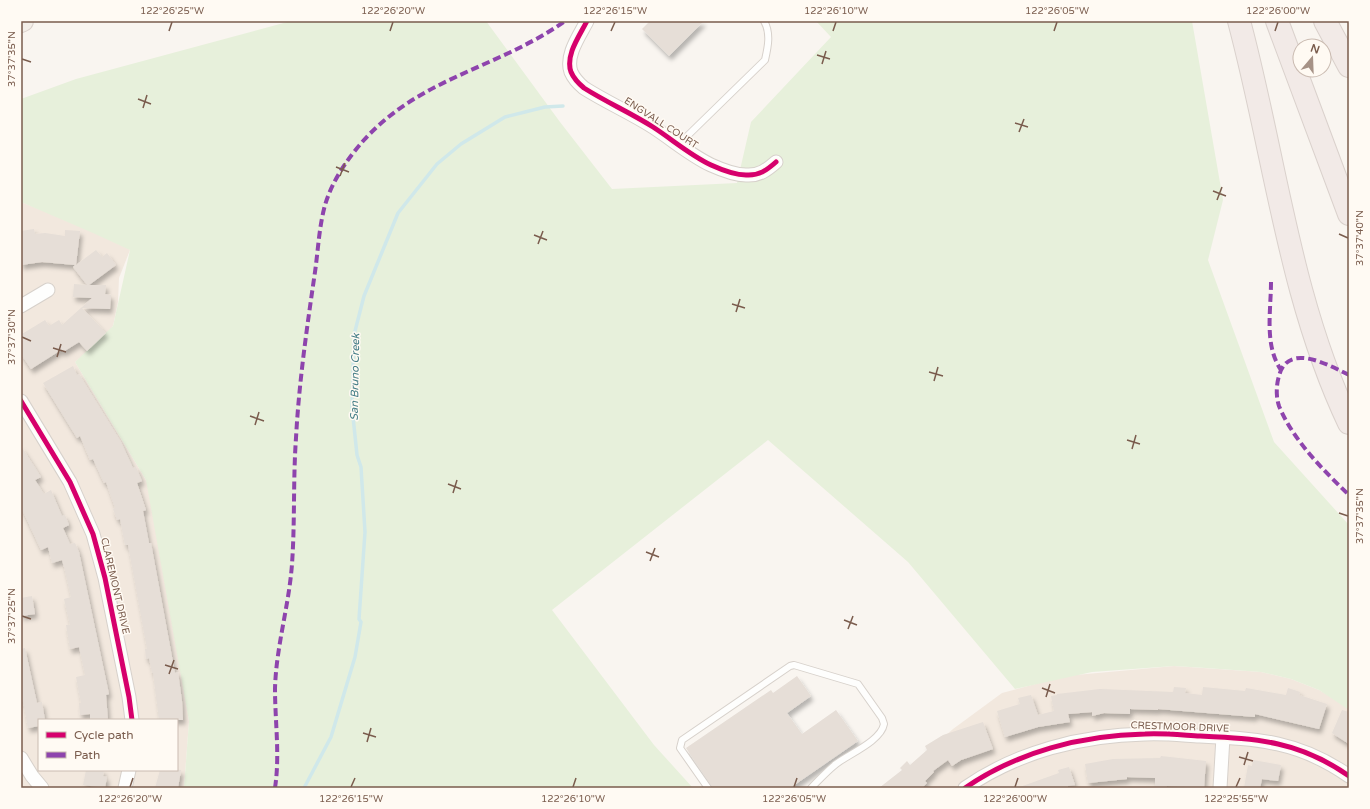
<svg xmlns="http://www.w3.org/2000/svg" width="1370" height="809" font-family="'Varela Round',sans-serif">
<style>
.residential{fill:#f2e8de;fill-rule:evenodd}
.green{fill:#e7f0db}
.lines{fill:none;stroke-linecap:round;stroke-linejoin:round}
.stream{stroke:#d0e8ea;stroke-width:3.5}
.building{fill:#e6ded7;filter:url(#shadow)}
.lane-casing{stroke:#d7d1cb;stroke-width:8}
.street-casing{stroke:#d7d1cb;stroke-width:15}
.primary-casing{stroke:#dad1cc;stroke-width:22}
.highway-casing{stroke:#dad1cc;stroke-width:24}
.lane{stroke:#fefefd;stroke-width:6}
.street{stroke:#fefefd;stroke-width:13}
.primary{stroke:#f3eee8;stroke-width:20}
.highway{stroke:#f2eae7;stroke-width:22}
.quiet{stroke:#8e44ad;stroke-width:4;stroke-dasharray:8 4;stroke-linecap:butt}
.cycleway-casing{stroke:#fffaf3;stroke-width:8}
.cycleway{stroke:#d6006c;stroke-width:5}
.ticks{fill:none;stroke:#7a5c4d;stroke-width:1.5}
.labels{text-anchor:middle;dominant-baseline:central;stroke-width:3;stroke-linejoin:round;paint-order:stroke}
.street-label{font-size:10px;fill:#7a5c4d;stroke:#fffaf3}
.water-label{font-size:11px;font-style:italic;fill:#437c86;stroke:#fffaf3}
.neatline{fill:none;stroke:#7a5c4d;stroke-width:1.5}
.ticks-label{font-size:10px;text-anchor:middle;fill:#7a5c4d}
</style>
<defs>
<filter id="shadow"><feDropShadow dx="2.5" dy="4.5" stdDeviation="2" flood-color="#0004"/></filter>
</defs>
<rect width="100%" height="100%" fill="#f9f5f0"/>
<g class="residential">
<path d="M21 202 74 223H101L130 250 119 278 118 302 113 326 106 335 75 362 146 480 155 502 189 721 184 788H21ZM39 720H177V770H39Z"/>
<path d="M1174 666 1261 672 1291 679 1319 690 1349 707V788H886L953 729 1002 693 1065 676Z"/>
</g>
<path class="green" d="M291 21H486L560 122 612 189 737 183 751 122 831 37 816 21H1192L1223 200 1208 260 1274 442 1349 525V710L1319 690 1291 679 1261 672 1206 668 1174 666 1092 672 1015 689 908 562 768 440 552 610 654 745 693 788H184L189 721 146 480 75 362 113 326 130 250 93 233 21 202V99L76 79Z"/>
<g class="lines">
<path class="stream" d="M304 788 331 737 355 657 361 622 359 619 365 532 361 467 357 455 352 407 354 335 364 296 398 213 437 164 461 144 505 117 545 107 563 106"/>
</g>
<g class="building">
<path d="M650 21H704L669 56 642 29Z"/>
<path d="M34 229 35 234 45 233 65 236V230L80 231 76 265 96 250 102 257 107 253 116 265 89 285H106L105 294 111 295 110 309 82 308 106 333 87 351 79 342 63 352 61 350 31 369 21 354V341L25 339 22 334 45 320 49 326 59 320 62 325 92 298 73 297 74 284 87 285 73 267 75 265 42 262 21 265V231Z"/>
<path d="M73 366 77 375 79 374 121 442 133 468 136 467 142 481 137 483 146 510 143 511 149 543H151L175 673 178 672 182 701 183 720H159L153 673H152L149 658 146 659 145 649H147L128 545H125L120 519 117 520 113 509 115 508 106 482 104 483 93 459 90 460 80 436 77 438 43 383Z"/>
<path d="M21 446 41 477 35 480 44 494 51 490 62 516 65 515 69 525 63 528 70 544 75 543 79 552 109 694 106 695 108 720H90V714L80 715 79 703H81L76 677 85 675 79 647 70 649 66 625H70L64 599 71 597 65 571 62 560 52 563 48 547 41 550 21 507Z"/>
<path d="M32 596 35 614 21 616V598Z"/>
<path d="M25 648 37 703 42 702 45 720H39V726L28 728 23 701 21 702V649Z"/>
<path d="M797 676 811 696 787 713 802 734 836 710 858 741 790 788H713L686 748 771 690 773 693Z"/>
<path d="M1174 687 1186 688 1185 693 1202 695 1203 687 1245 691 1246 688 1286 695 1288 688 1300 692 1299 695 1327 704 1319 729 1255 714V717L1158 709V710L1130 709V714L1104 713 1092 716V712L1068 714 1070 722 1038 727 1005 737 997 711 1020 704 1018 698 1031 695 1038 715 1054 711 1051 696 1057 695V694L1100 689 1173 692Z"/>
<path d="M1342 710 1349 712V744L1332 733Z"/>
<path d="M983 722 993 749 961 760 952 766 948 760 933 771 934 772 925 781 927 783 922 788H879L902 770 900 768 907 761 910 765 927 750 925 746 943 735Z"/>
<path d="M1161 756 1206 761 1204 788 1167 786 1166 788 1155 787V778L1127 777V779L1088 783 1085 764 1113 759 1160 758Z"/>
<path d="M1253 760 1281 765 1278 781 1262 779 1260 788H1244L1248 765 1252 766Z"/>
<path d="M1069 767 1075 785 1068 786V788H1017L1059 773 1058 770Z"/>
<path d="M86 770H104L103 776 107 777 105 788 83 785Z"/>
<path d="M160 770H181L178 788H155Z"/>
</g>
<g class="lines">
<defs>
<g id="lane">
<path d="M678 145 765 60C768 47 771 33 764 21"/>
<path d="M708 788 680 748 682 740 790 666 794 665 858 684 882 718 884 724C881 741 849 754 836 764 827 771 819 780 811 788"/>
</g>
<g id="street">
<path d="M587 21C580 35 565 55 571 72 574 79 578 83 584 88 606 102 631 113 653 127 673 140 690 155 711 165 722 170 735 175 746 175 759 176 767 170 776 162"/>
<path d="M21 306 48 290"/>
<path d="M21 401 70 482 93 534 105 578 129 697 132 720"/>
<path d="M21 758 32 776 42 788"/>
<path d="M125 788 129 770"/>
<path d="M965 788C1017 752 1082 735 1145 734 1163 733 1182 735 1200 736 1259 739 1299 741 1349 776"/>
<path d="M1220 788 1223 737"/>
</g>
<path id="primary" d="M21 22 23 21"/>
<g id="highway">
<path d="M1239 21C1275 155 1289 297 1349 423"/>
<path d="M1277 21 1349 214"/>
<path d="M1325 21 1349 66"/>
</g>
</defs>
<use href="#lane" class="lane-casing"/>
<use href="#street" class="street-casing"/>
<use href="#primary" class="primary-casing"/>
<use href="#highway" class="highway-casing"/>
<use href="#lane" class="lane"/>
<use href="#street" class="street"/>
<use href="#primary" class="primary"/>
<use href="#highway" class="highway"/>
<g class="quiet">
<path d="M1271 282C1271 311 1264 345 1281 370"/>
<path d="M1349 375C1330 366 1288 341 1279 376 1276 386 1276 397 1279 406 1293 440 1323 470 1349 495"/>
<path d="M275 788C280 755 275 722 275 689 276 647 289 606 292 564 295 522 293 480 296 438 299 382 307 327 315 272 318 251 319 229 324 209 330 184 347 159 364 140 421 77 499 68 565 21"/>
</g>
<defs>
<g id="cycleway">
<path d="M587 21C580 35 565 55 571 72 574 79 578 83 584 88 606 102 631 113 653 127 673 140 690 155 711 165 722 170 735 175 746 175 759 176 767 170 776 162"/>
<path d="M21 401 70 482 93 534 105 578 129 697 132 720"/>
<path d="M965 788C1017 752 1082 735 1145 734 1163 733 1182 735 1200 736 1259 739 1299 741 1349 776"/>
</g>
</defs>
<use href="#cycleway" class="cycleway-casing"/>
<use href="#cycleway" class="cycleway"/>
</g>
<path class="ticks" d="M169 31 172 22M390 31 393 22M611 31 615 22M833 31 836 22M1054 31 1057 22M1275 31 1278 22M817 55 830 59M22 59 31 62M822 64 826 51M138 99 151 104M143 108 147 95M1015 123 1028 127M1019 132 1024 119M336 167 349 172M340 176 345 163M1213 191 1226 196M1217 200 1222 187M1339 234 1348 238M534 235 547 240M538 244 543 231M732 304 745 308M736 312 740 299M22 337 31 341M53 348 66 352M57 357 61 344M929 372 943 376M934 381 938 367M250 416 264 421M255 425 259 412M1127 440 1140 444M1132 449 1136 435M448 484 461 489M453 493 457 480M1339 513 1348 516M646 552 659 557M650 561 655 548M22 616 31 619M844 620 857 625M848 629 853 616M165 665 178 669M169 674 174 660M1042 688 1055 693M1046 697 1050 684M363 733 376 737M367 742 371 728M1239 757 1253 761M1244 765 1248 752M130 787 133 778M351 787 355 778M573 787 576 778M794 787 797 778M1015 787 1018 778M1236 787 1240 778"/>
<g class="labels">
<g class="street-label">
<text transform="translate(661 123) rotate(33)">ENGVALL COURT</text>
<text transform="translate(115 586) rotate(77)">CLAREMONT DRIVE</text>
<text transform="translate(1180 727) rotate(2)">CRESTMOOR DRIVE</text>
</g>
<g class="water-label">
<text transform="translate(355 377) rotate(-89)">San Bruno Creek</text>
</g>
</g>
<rect width="1370" height="809" fill="none" stroke="#fffaf3" stroke-width="44"/>
<rect x="38" y="719" width="140" height="52" fill="#fffaf3" stroke="#cabbb1"/>
<rect x="46" y="732" width="20" height="6" fill="#d6006c" stroke="#cabbb1"/>
<text x="74" y="739" font-size="12" fill="#7a5c4d">Cycle path</text>
<rect x="46" y="752" width="20" height="6" fill="#8e44ad" stroke="#cabbb1"/>
<text x="74" y="759" font-size="12" fill="#7a5c4d">Path</text>
<g transform="translate(1312 58) rotate(19)"><circle r="19" fill="#fffaf3" stroke="#cabbb1"/>
<path d="M0-3L7 15L0 10L-7 15Z" fill="#a69286"/>
<text y="-6" font-size="11" font-weight="bold" text-anchor="middle" fill="#7a5c4d">N</text>
</g>
<rect x="22" y="22" width="1326" height="765" class="neatline"/>
<g class="ticks-label">
<text x="172" y="14">122°26'25"W</text>
<text x="393" y="14">122°26'20"W</text>
<text x="615" y="14">122°26'15"W</text>
<text x="836" y="14">122°26'10"W</text>
<text x="1057" y="14">122°26'05"W</text>
<text x="1278" y="14">122°26'00"W</text>
<text transform="translate(11 59) rotate(-90)" y="4">37°37'35"N</text>
<text transform="translate(1359 238) rotate(-90)" y="4">37°37'40"N</text>
<text transform="translate(11 337) rotate(-90)" y="4">37°37'30"N</text>
<text transform="translate(1359 516) rotate(-90)" y="4">37°37'35"N</text>
<text transform="translate(11 616) rotate(-90)" y="4">37°37'25"N</text>
<text x="130" y="802">122°26'20"W</text>
<text x="351" y="802">122°26'15"W</text>
<text x="573" y="802">122°26'10"W</text>
<text x="794" y="802">122°26'05"W</text>
<text x="1015" y="802">122°26'00"W</text>
<text x="1236" y="802">122°25'55"W</text>
</g>
</svg>
